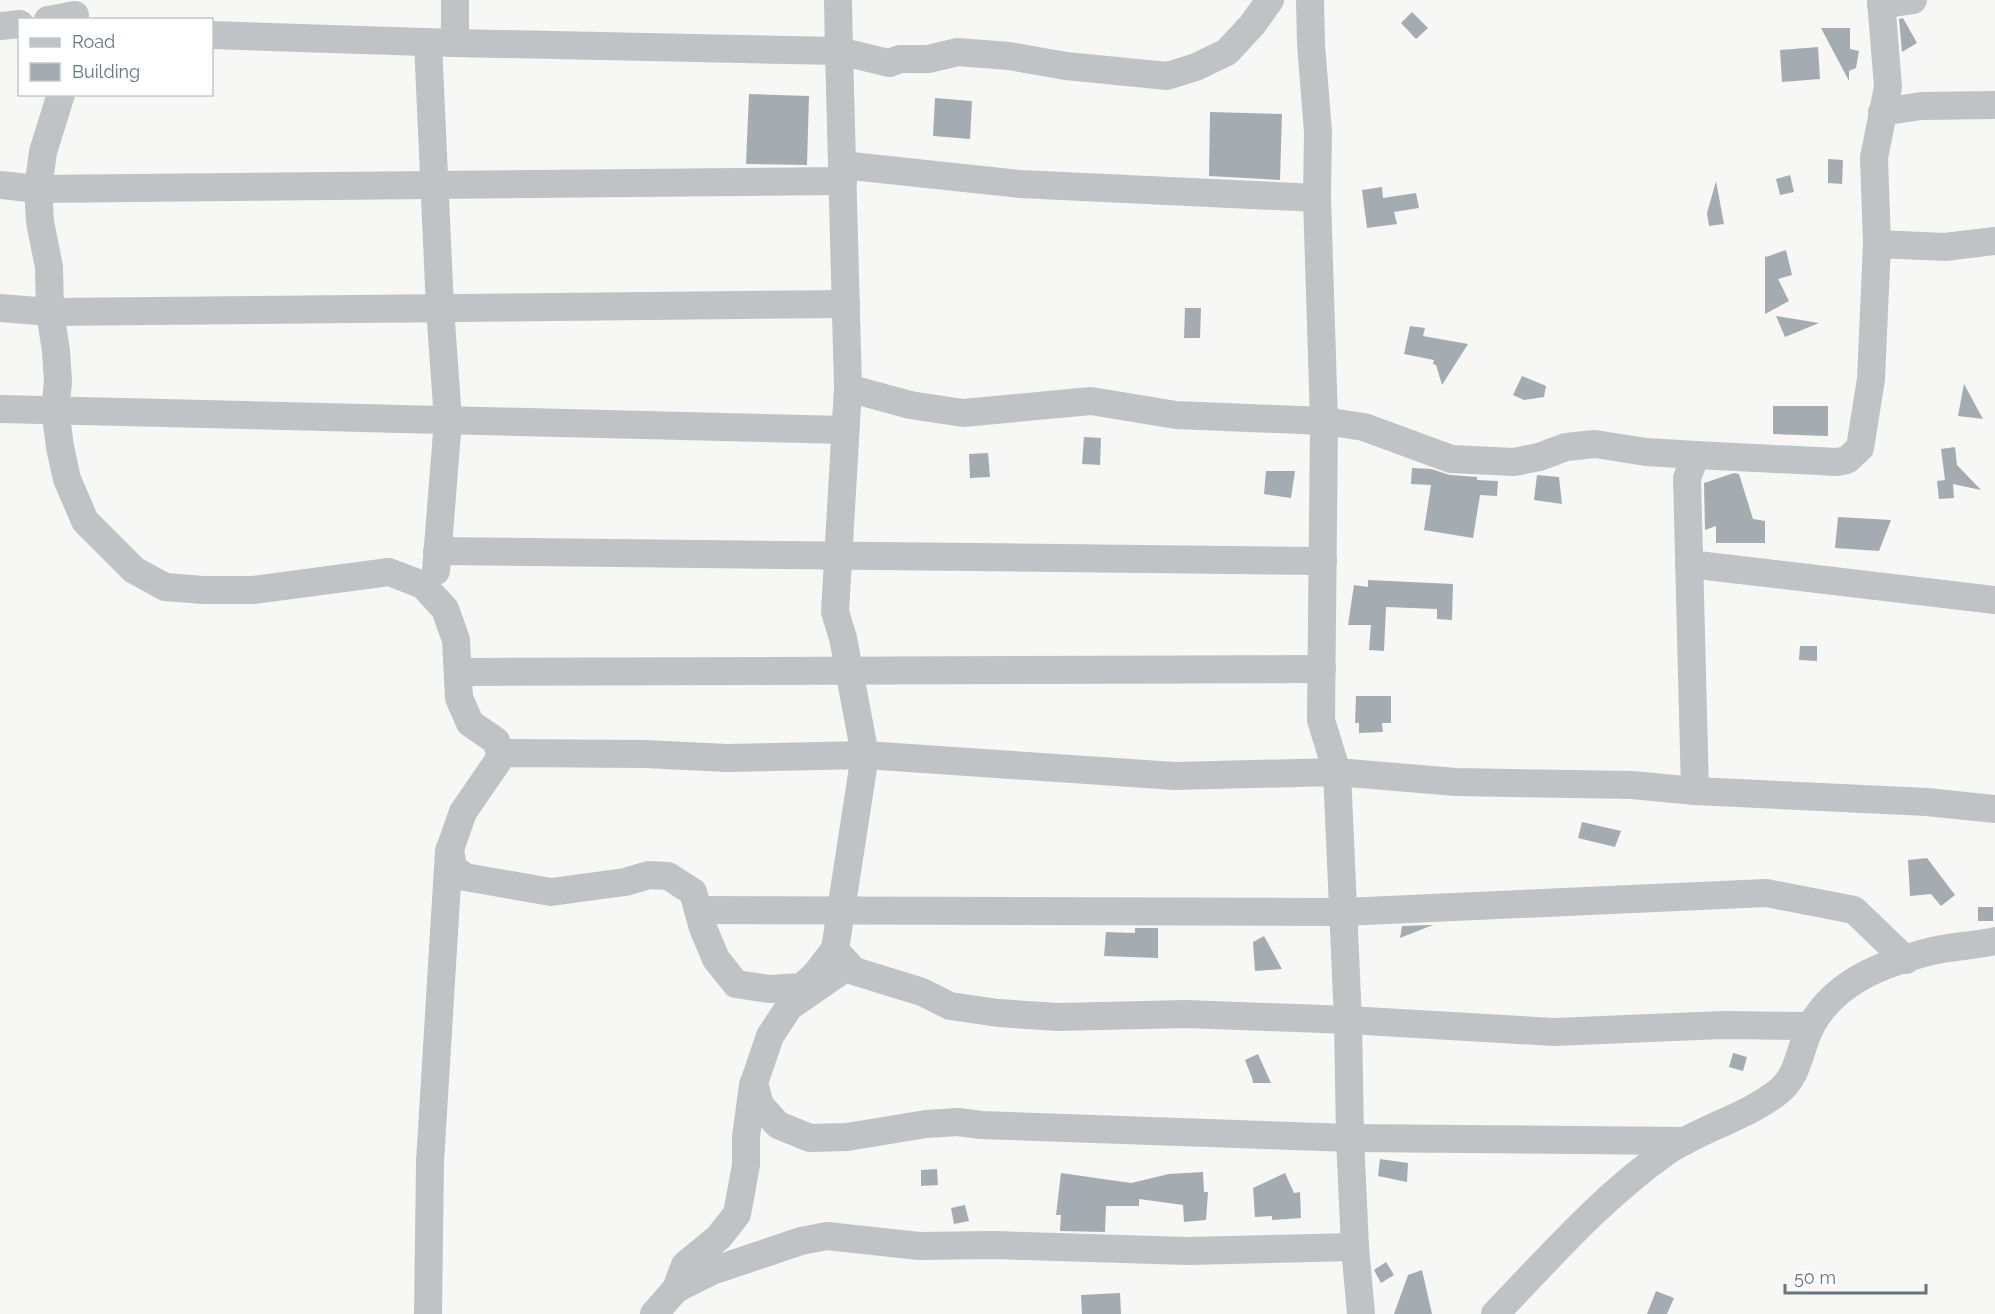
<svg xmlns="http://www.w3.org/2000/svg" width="1995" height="1314" viewBox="0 0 1995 1314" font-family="Raleway,sans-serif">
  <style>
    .building { fill: #a5acb1 }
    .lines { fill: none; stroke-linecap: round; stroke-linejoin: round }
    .minor { stroke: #bfc3c6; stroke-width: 28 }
  </style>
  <rect width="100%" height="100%" fill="#f7f7f5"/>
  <!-- building -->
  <g class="building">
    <path d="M1412 12 1428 28 1416 39 1401 23Z"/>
    <path d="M1903 18 1917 43 1902 52 1899 19Z"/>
    <path d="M1821 28H1850V49L1859 51 1856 68 1849 71V81Z"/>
    <path d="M1818 47 1820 79 1782 82 1780 50Z"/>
    <path d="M749 94 809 96 807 165 746 164Z"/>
    <path d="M935 98 972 101 970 139 933 136Z"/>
    <path d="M1210 112 1282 114 1280 180 1209 176Z"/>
    <path d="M1828 159 1843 160 1842 184 1828 183Z"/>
    <path d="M1790 175 1794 192 1780 195 1776 179Z"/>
    <path d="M1716 181 1724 224 1709 226 1707 213Z"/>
    <path d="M1382 187 1383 198 1416 193 1419 208 1394 212 1397 224 1367 228 1362 190Z"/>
    <path d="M1786 250 1792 275 1778 279 1789 301 1765 314V255L1766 257Z"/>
    <path d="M1185 308H1201L1200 338H1184Z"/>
    <path d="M1776 316 1819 323 1785 337Z"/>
    <path d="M1410 326 1425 328 1423 336 1468 344 1442 385 1436 365 1433 364 1434 360 1404 354Z"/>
    <path d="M1522 376 1546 386 1544 397 1524 400 1513 395Z"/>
    <path d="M1964 384 1983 419 1958 416Z"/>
    <path d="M1773 406H1828V436L1773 434Z"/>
    <path d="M1084 437 1101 438 1100 465 1082 464Z"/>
    <path d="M1955 447 1957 465 1981 490 1953 484 1954 498 1939 499 1937 481 1945 480 1941 449Z"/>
    <path d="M988 453 990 477 970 478 969 454Z"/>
    <path d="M1412 468 1431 469 1450 475 1477 477V480L1498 481 1497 496 1480 495 1473 538 1424 530 1431 485 1411 484Z"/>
    <path d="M1266 471H1295L1291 498 1264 494Z"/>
    <path d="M1734 473 1739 474 1753 519 1765 521V543H1716V526L1705 530 1704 483Z"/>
    <path d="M1537 475 1559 477 1562 504 1534 500Z"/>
    <path d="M1838 517 1891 520 1879 551 1835 548Z"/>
    <path d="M1368 580 1453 584 1452 620 1437 619V609L1386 607 1384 651 1369 650 1371 625H1348L1354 585 1368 587Z"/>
    <path d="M1800 646H1817V661L1799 660Z"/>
    <path d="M1356 696H1391V723H1382L1383 732 1359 733V723H1355Z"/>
    <path d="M1582 822 1621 831 1615 847 1578 838Z"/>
    <path d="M1927 858 1955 895 1941 906 1931 894 1910 896 1908 860Z"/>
    <rect x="1978" y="907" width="15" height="14"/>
    <path d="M1432 925H1433L1400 938 1402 926Z"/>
    <path d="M1135 928H1158V958L1104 956 1106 932 1135 933Z"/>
    <path d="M1264 936 1282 969 1255 971 1253 942Z"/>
    <path d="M1733 1053 1747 1057 1743 1071 1729 1067Z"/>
    <path d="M1258 1054 1271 1083H1253L1252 1078 1245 1060Z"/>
    <path d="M1380 1159 1408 1163 1407 1182 1378 1176Z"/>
    <path d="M937 1169 938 1185 921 1186V1170Z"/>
    <path d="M1203 1172 1204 1192H1208L1206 1220 1184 1222 1183 1205 1139 1199V1206H1106L1105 1232 1060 1231 1061 1215H1056L1061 1173 1131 1183 1169 1174Z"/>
    <path d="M1285 1173 1294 1193 1300 1192 1301 1218 1272 1220V1216L1255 1217 1253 1188Z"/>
    <path d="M965 1205 969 1221 954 1224 951 1208Z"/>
    <path d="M1386 1262 1394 1275 1381 1283 1374 1270Z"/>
    <path d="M1422 1270 1432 1314H1394L1408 1275Z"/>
    <path d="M1656 1291 1674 1298 1667 1314H1647Z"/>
    <path d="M1120 1293 1121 1314H1082L1081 1295Z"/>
  </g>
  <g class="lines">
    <!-- minor -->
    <g class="minor">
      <path d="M455 0V43"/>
      <path d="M1270 0 1252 25 1227 52 1196 67 1167 76 1066 66 1009 56 958 52 928 59H900L889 63 839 51 848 388 835 612 843 638 865 755 727 758 645 754 500 753 498 761 463 812 450 849 453 868 465 877 551 892 625 882 649 875 668 876 693 892 703 928 716 959 736 984 769 989 802 987 816 974 835 949 865 755 1175 776 1337 772 1456 782 1632 785 1695 791 1927 802 1995 809"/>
      <path d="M1310 0 1311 44 1318 132 1317 198 1324 421 1321 720 1337 772 1348 1020 1350 1138 1355 1247 1361 1314"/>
      <path d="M1881 5 1913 0"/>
      <path d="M48 20 75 15"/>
      <path d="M0 26 20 24"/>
      <path d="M212 35 455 43 839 51 838 0"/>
      <path d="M428 43 440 308 448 420 436 571"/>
      <path d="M61 94 43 152 38 189 40 222 49 267 50 312 56 351 58 382 55 409 60 447 67 479 85 521 134 570 165 587 203 590H253L389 572 423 585 445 609 456 640 459 698 470 723 496 741 500 753"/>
      <path d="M1882 112 1921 106 1995 105"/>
      <path d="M842 165 1020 184 1317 198"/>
      <path d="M0 185 38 189 843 181"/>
      <path d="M1877 244 1945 247 1995 241"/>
      <path d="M0 308 50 312 846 304"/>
      <path d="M848 388 910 405 963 413 1091 401 1176 415 1324 421 1364 427 1451 459 1514 462 1539 457 1566 447 1595 444 1646 452 1696 455 1687 478 1695 791"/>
      <path d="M0 409 845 430"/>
      <path d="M1696 455 1837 462 1847 460 1860 448 1871 379 1877 244 1874 158 1888 87 1881 0"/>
      <path d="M437 551 1323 561"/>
      <path d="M1689 564 1995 600"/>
      <path d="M458 672 1322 669"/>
      <path d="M698 910 1343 912 1766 893 1854 910 1906 960"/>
      <path d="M836 951 854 971 922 992 950 1006 998 1013 1058 1017 1186 1014 1348 1020 1554 1032 1722 1025 1811 1026"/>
      <path d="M848 966 789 1007 770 1036 754 1083 760 1105 778 1125 810 1138 847 1137 926 1124 958 1122 981 1125 1350 1138 1685 1141"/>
      <path d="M676 1289 685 1265 719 1237 737 1214 746 1165V1137L753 1085"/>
      <path d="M428 1314 430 1162 449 851"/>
      <path d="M654 1314 676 1289 712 1271 801 1241 827 1236 919 1246 993 1245 1188 1251 1355 1247"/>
      <path d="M1495 1314C1549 1258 1602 1197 1666 1152 1701 1128 1745 1118 1778 1092 1800 1075 1799 1047 1812 1024 1837 980 1885 963 1932 951 1953 946 1974 946 1995 941"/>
    </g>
  </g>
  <!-- legend -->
  <rect x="18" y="18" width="195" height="78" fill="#ffffff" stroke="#c2c7cb" stroke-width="1.5"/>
  <rect x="30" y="38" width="30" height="9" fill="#bfc3c6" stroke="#c2c7cb" stroke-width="1.5"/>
  <text x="72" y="48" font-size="18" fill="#66747c">Road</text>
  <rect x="30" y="63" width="30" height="18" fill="#a5acb1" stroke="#c2c7cb" stroke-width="1.5"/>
  <text x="72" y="78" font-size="18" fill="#66747c">Building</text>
  <!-- scale -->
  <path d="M1785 1284v9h141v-9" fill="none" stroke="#66747c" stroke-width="3"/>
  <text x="1794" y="1284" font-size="18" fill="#66747c" stroke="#ffffff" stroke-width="4.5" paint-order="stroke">50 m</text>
</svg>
